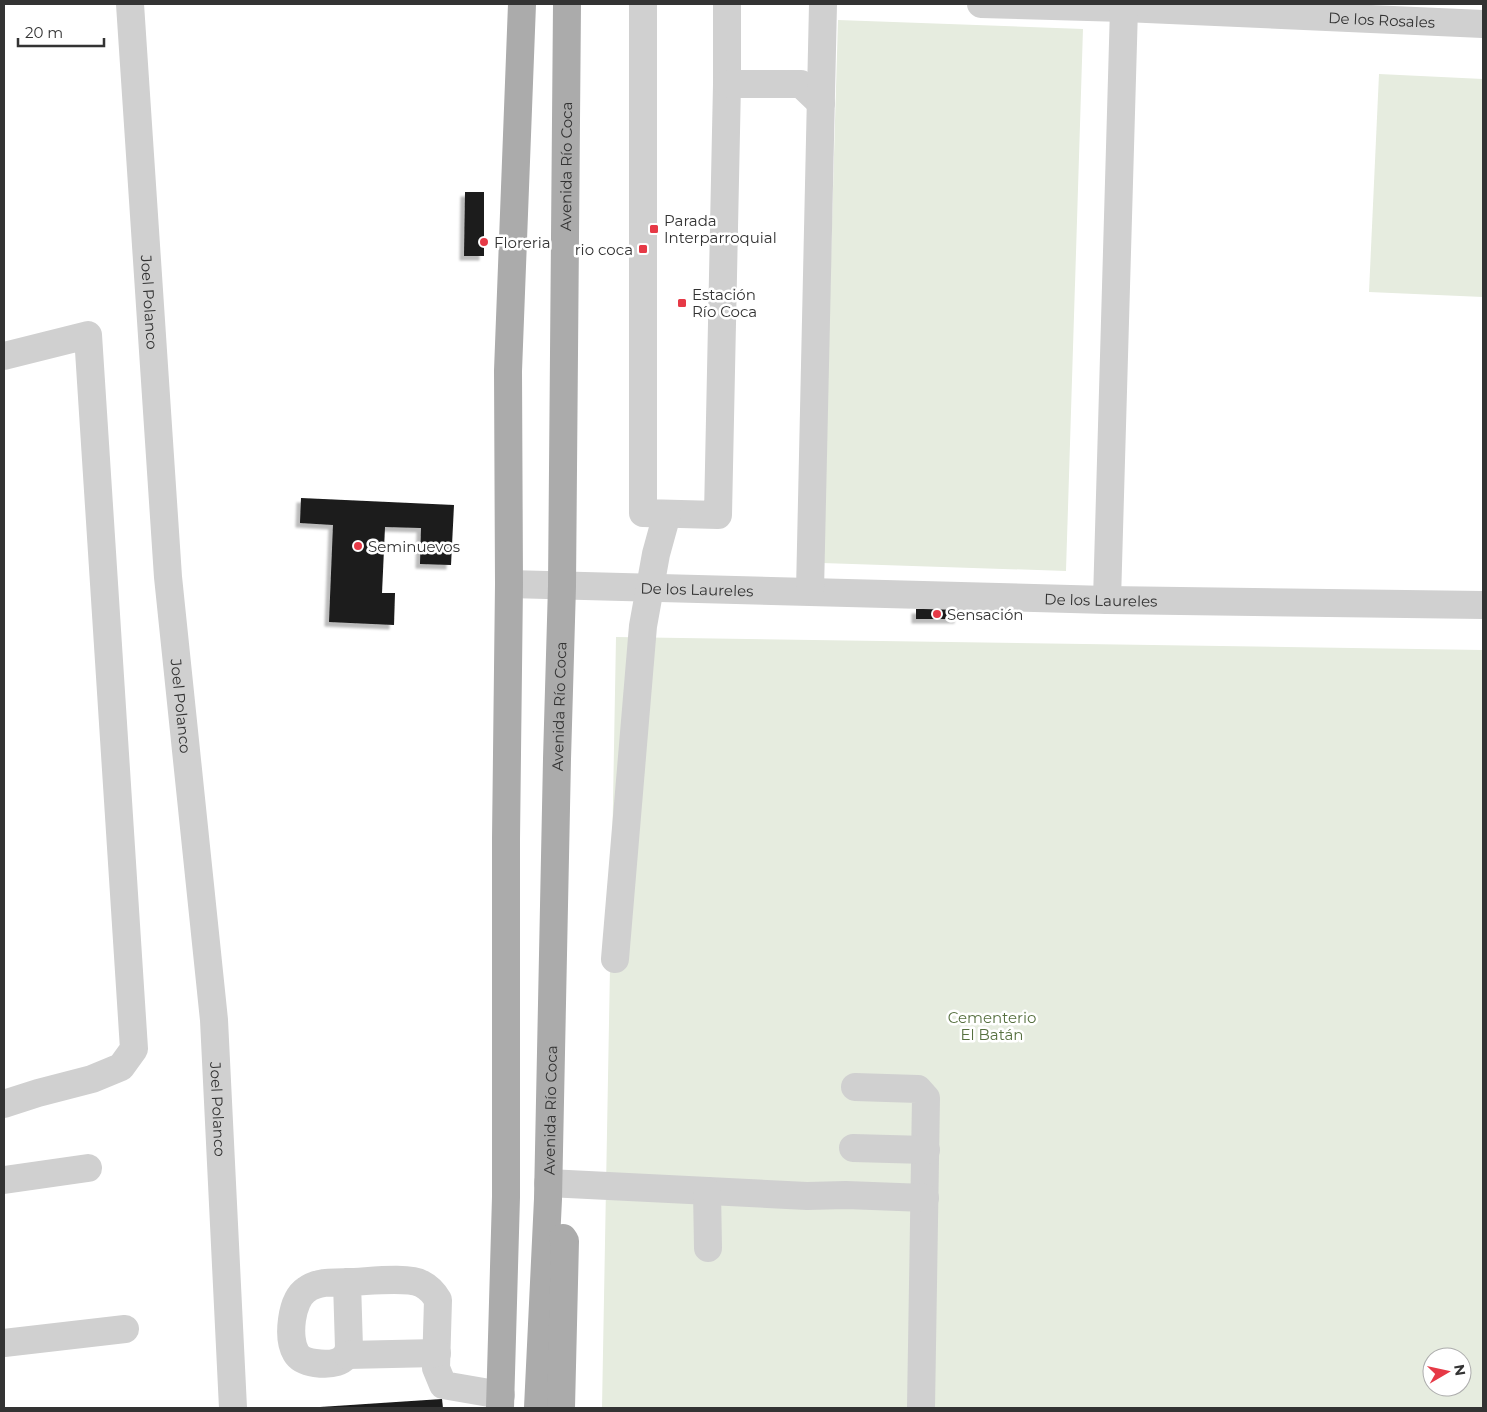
<svg xmlns="http://www.w3.org/2000/svg" width="1487" height="1412" viewBox="0 0 1487 1412" font-family="Montserrat,sans-serif">
  <style>
    .green { fill: #e6ecdf; fill-rule: evenodd }
    .building { fill: #1a1a1a; filter: url(#shadow) }
    .lines { fill: none; stroke-linecap: round; stroke-linejoin: round }
    .minor { stroke: #d0d0d0; stroke-width: 28 }
    .major { stroke: #ababab; stroke-width: 28 }
    .poi-dot { fill: #e63946; stroke: #fff; stroke-width: 2 }
    .labels { text-anchor: middle; dominant-baseline: central; stroke-width: 5; stroke-linejoin: round; paint-order: stroke }
    .street-label { font-size: 15px; fill: #333; stroke: #fff }
    .poi-label { font-size: 15px; fill: #333; stroke: #fff; text-anchor: start }
    .park-label { font-size: 15px; fill: #56703f; stroke: #fff }
  </style>
  <defs>
    <filter id="shadow"><feDropShadow dx="-4.5" dy="4.5" stdDeviation="1" flood-color="#0004"/></filter>
  </defs>
  <rect width="100%" height="100%" fill="#fff"/>
  <!-- green -->
  <g class="green">
    <path d="M838 20 1083 29 1066 571 822 563Z"/>
    <path d="M1379 74 1483 79V297L1369 292Z"/>
    <path d="M616 637 1483 650V1408H602ZM1432 1357H1462V1387H1432Z"/>
  </g>
  <!-- building -->
  <g class="building">
    <path d="M465 192H484V256H464Z"/>
    <path d="M301 498 454 505 451 565 420 564 421 528 385 527 382 593H395L394 625 329 622 333 525 300 523Z"/>
    <rect x="916" y="609" width="43" height="10"/>
    <path d="M442 1399 443 1408H320V1407Z"/>
  </g>
  <g class="lines">
    <!-- minor -->
    <g class="minor">
      <path id="s1" d="M130 4 168 577 214 1020 233 1408"/>
      <path d="M643 4V513L718 515 727 84V4"/>
      <path id="s2" d="M981 4 1124 8 1483 24"/>
      <path d="M727 84H801L821 103"/>
      <path d="M4 356 88 335 134 1049 121 1067 92 1079 38 1093 4 1104"/>
      <path id="s3" d="M509 584 1107 600 1483 605"/>
      <path d="M810 591 823 4"/>
      <path d="M1107 600 1124 8"/>
      <path d="M615 959 643 626 656 554 667 514"/>
      <path d="M855 1087 918 1089 926 1098 921 1408"/>
      <path d="M853 1148 926 1150"/>
      <path d="M4 1180 88 1168"/>
      <path d="M548 1183 807 1196 846 1195 925 1198"/>
      <path d="M707 1191 708 1248"/>
      <path d="M347 1282 349 1348C346 1364 330 1365 315 1363 308 1362 300 1360 296 1353 287 1338 291 1300 306 1290 311 1286 318 1284 324 1283 331 1282 339 1283 347 1282 365 1282 407 1276 422 1284 430 1288 434 1293 438 1300L436 1368 443 1385 501 1395"/>
      <path d="M4 1343 125 1329"/>
      <path d="M347 1355 437 1353"/>
    </g>
    <!-- major -->
    <g class="major">
      <path d="M500 1408 506 1197V839L509 584 508 371 522 4"/>
      <path id="s4" d="M538 1408 548 1199 557 759 562 586 567 4"/>
      <path d="M561 1408 565 1241 563 1238"/>
    </g>
  </g>
  <!-- markers -->
  <g class="poi-dot">
    <rect x="649" y="224" width="10" height="10" rx="2.5"/>
    <circle cx="484" cy="242" r="5"/>
    <rect x="638" y="244" width="10" height="10" rx="2.5"/>
    <rect x="677" y="298" width="10" height="10" rx="2.5"/>
    <circle cx="358" cy="546" r="5"/>
    <circle cx="937" cy="614" r="5"/>
  </g>
  <g class="labels">
    <!-- street labels -->
    <g class="street-label">
      <text stroke="none"><textPath href="#s2" startOffset="401">De los Rosales</textPath></text>
      <text stroke="none"><textPath href="#s4" startOffset="1242">Avenida Río Coca</textPath></text>
      <text stroke="none"><textPath href="#s1" startOffset="299">Joel Polanco</textPath></text>
      <text stroke="none"><textPath href="#s3" startOffset="188">De los Laureles</textPath></text>
      <text stroke="none"><textPath href="#s3" startOffset="592">De los Laureles</textPath></text>
      <text stroke="none"><textPath href="#s1" startOffset="704">Joel Polanco</textPath></text>
      <text stroke="none"><textPath href="#s4" startOffset="702">Avenida Río Coca</textPath></text>
      <text stroke="none"><textPath href="#s1" startOffset="1109">Joel Polanco</textPath></text>
      <text stroke="none"><textPath href="#s4" startOffset="298">Avenida Río Coca</textPath></text>
    </g>
    <!-- poi labels -->
    <g class="poi-label">
      <text x="664" y="220">Parada<tspan x="664" dy="17">Interparroquial</tspan></text>
      <text x="494" y="242">Floreria</text>
      <text x="633" y="249" text-anchor="end">rio coca</text>
      <text x="692" y="294">Estación<tspan x="692" dy="17">Río Coca</tspan></text>
      <text x="368" y="546">Seminuevos</text>
      <text x="947" y="614">Sensación</text>
    </g>
    <!-- park labels -->
    <g class="park-label">
      <text x="992" y="1017">Cementerio<tspan x="992" dy="17">El Batán</tspan></text>
    </g>
  </g>
  <!-- border -->
  <rect width="1487" height="1412" fill="none" stroke="#333333" stroke-width="10"/>
  <!-- north arrow -->
  <g transform="translate(1447 1372) rotate(81)"><circle r="24" fill="#ffffff" stroke="#adadad"/>
  <path d="M0-4L9 19L0 12L-9 19Z" fill="#e63946"/>
  <text y="-8" font-size="14" font-weight="bold" text-anchor="middle" fill="#333333">N</text>
  </g>
  <!-- scale -->
  <path d="M18 38v8h86v-8" fill="none" stroke="#333333" stroke-width="2.5"/>
  <text x="25" y="38" font-size="15" fill="#333333" stroke="#ffffff" stroke-width="4" paint-order="stroke">20 m</text>
</svg>
